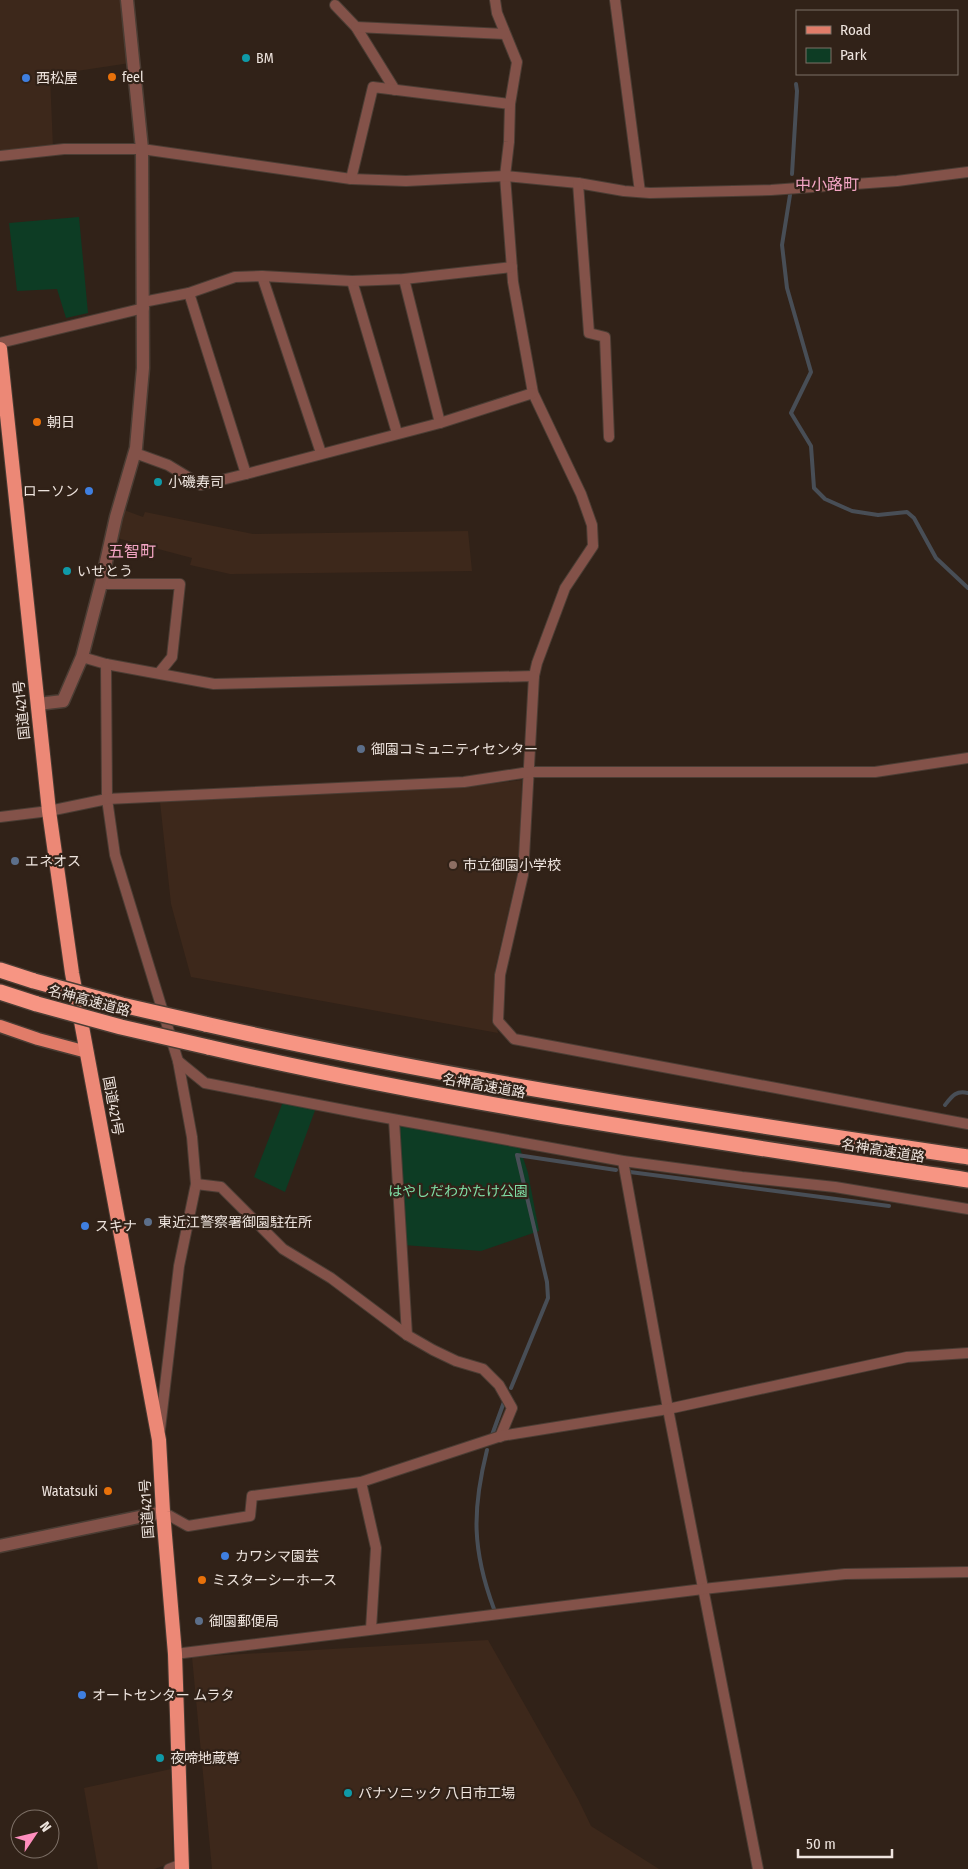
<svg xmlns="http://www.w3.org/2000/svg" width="968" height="1869" viewBox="0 0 968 1869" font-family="'Fira Sans Condensed','Noto Sans JP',sans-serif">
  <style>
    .built { fill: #3d281b }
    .green { fill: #0d3c24 }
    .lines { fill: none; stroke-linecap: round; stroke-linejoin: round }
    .stream { stroke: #484e56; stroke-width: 4 }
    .minor-casing { stroke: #4b3d34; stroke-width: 12 }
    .tertiary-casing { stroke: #4b3d34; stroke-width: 15 }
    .primary-casing { stroke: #4b3d34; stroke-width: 15 }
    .trunk-casing { stroke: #4b3d34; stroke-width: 16 }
    .motorway-casing { stroke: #4b3d34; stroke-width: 18 }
    .minor { stroke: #835249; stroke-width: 10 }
    .tertiary { stroke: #835249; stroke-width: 12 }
    .primary { stroke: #e17c69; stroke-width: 12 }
    .trunk { stroke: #ec8876; stroke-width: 14 }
    .motorway { stroke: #f79583; stroke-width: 15 }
    .motorway-bridge-casing { stroke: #4b3d34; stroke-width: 18; stroke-linecap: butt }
    .motorway-bridge { stroke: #f79583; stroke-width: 15 }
    .culture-dot { fill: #0f9aa8; stroke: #312218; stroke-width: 2 }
    .food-dot { fill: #e8710a; stroke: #312218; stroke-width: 2 }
    .shop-dot { fill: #3f7fe0; stroke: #312218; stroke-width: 2 }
    .service-dot { fill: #5c6f8a; stroke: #312218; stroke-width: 2 }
    .education-dot { fill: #8d6e63; stroke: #312218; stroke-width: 2 }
    .labels { text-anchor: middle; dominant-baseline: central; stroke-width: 4.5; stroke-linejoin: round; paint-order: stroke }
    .poi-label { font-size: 14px; fill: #eee4de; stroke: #312218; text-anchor: start }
    .street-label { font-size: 14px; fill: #eee4de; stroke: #312218 }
    .park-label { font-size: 14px; fill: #7fdea5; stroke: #312218 }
    .quarter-label { font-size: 16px; fill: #f3a5c4; stroke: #312218 }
  </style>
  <rect width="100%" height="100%" fill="#312218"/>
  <!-- built -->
  <g class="built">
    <path d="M0 0H123L130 63 50 75 53 148 0 154Z"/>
    <path d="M124 510 143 517 145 512 253 534 468 531 472 571 230 574 190 565 192 558 117 538Z"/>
    <path d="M522 780 518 870 495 969V1019L498 1033 191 977 171 904 160 802 464 787Z"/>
    <path d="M488 1640 578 1799 591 1826 659 1869H212L192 1657Z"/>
    <path d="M171 1769 173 1863 154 1869H98L84 1788Z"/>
  </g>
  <!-- green -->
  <g class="green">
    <path d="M79 217 88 313 66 318 57 289 17 291 9 223Z"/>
    <path d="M284 1099 317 1105 285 1192 254 1177Z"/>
    <path d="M394 1120 518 1142 528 1173 539 1231 481 1251 404 1245Z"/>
  </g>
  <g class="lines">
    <!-- stream -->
    <g class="stream">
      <path d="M792 174 797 91 796 84"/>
      <path d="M790 195 782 245 787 288 811 372 791 413 811 446 814 488 825 499 852 511 878 515 907 512 914 518 936 558 968 588"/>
      <path d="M945 1105C952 1096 956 1090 968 1093"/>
      <path d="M630 1172 889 1206"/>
      <path d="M511 1388 548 1298 547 1282 517 1155 616 1170"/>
      <path d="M492 1435 504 1402"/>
      <path d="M487 1450C472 1510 472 1550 494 1609"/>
    </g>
    <defs>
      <g id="minor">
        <path d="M495 0 497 13 517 62 510 104 509 142 505 176 513 282 533 393 581 494 592 525 593 546 565 588 537 663 534 676"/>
        <path d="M615 0 640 192"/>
        <path d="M335 5 356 27 395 90"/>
        <path d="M356 27 505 34"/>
        <path d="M0 156 64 149H142L351 179 406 181 505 176 578 183 624 191 650 193 771 190 897 181 968 172"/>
        <path d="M351 179 373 87 510 104"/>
        <path d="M578 183 589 333 605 337 609 437"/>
        <path d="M262 276 321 453"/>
        <path d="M404 279 440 423"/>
        <path d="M352 281 397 433"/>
        <path d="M189 293 246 474 440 423 533 393"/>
        <path d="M143 302 189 293 235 277 262 276 352 281 404 279 512 267"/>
        <path d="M0 343 144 308"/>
        <path d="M135 453 168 465 201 485 246 474"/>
        <path d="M101 584H180L172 657 159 673"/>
        <path d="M82 657 106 664 214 684 534 676 523 875 500 975 498 1021 514 1039 968 1124"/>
        <path d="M106 664 107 799 115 855 178 1061 192 1137 196 1184 179 1266 160 1429"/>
        <path d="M0 817 49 811 107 799 464 782 529 772H875L968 758"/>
        <path d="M178 1061 205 1083 365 1114 623 1161 742 1177 835 1187 968 1209"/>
        <path d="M394 1120 407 1335"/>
        <path d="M623 1161 668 1409 758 1869"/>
        <path d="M196 1184 221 1187 283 1249 331 1278 407 1335 433 1350 456 1361 483 1369 499 1385 512 1408 500 1437"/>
        <path d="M361 1482 376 1548 371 1629"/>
        <path d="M163 1512 188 1526 250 1516 252 1496 361 1482 501 1436 668 1409 907 1357 968 1353"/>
        <path d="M175 1654 703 1589 845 1574 968 1572"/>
        <path d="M169 1869 182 1864"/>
      </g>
      <g id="tertiary">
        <path d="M38 704 63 701 82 657 102 580 116 517 136 448 143 368 142 149 127 0"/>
        <path d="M0 1546 163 1512"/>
      </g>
      <path id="primary" d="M0 1026 38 1039 87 1052"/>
      <path id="trunk" d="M0 349 49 811 72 973 159 1440 163 1512 175 1654 182 1869"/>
      <g id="motorway">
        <path d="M0 970 34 981"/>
        <path d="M0 992 37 1004"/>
        <path d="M205 1024C457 1081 713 1119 968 1157"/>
        <path d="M208 1047C459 1105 714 1141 968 1180"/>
      </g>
    </defs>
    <!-- minor casing -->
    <use href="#minor" class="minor-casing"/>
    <!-- tertiary casing -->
    <use href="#tertiary" class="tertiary-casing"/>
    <!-- primary casing -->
    <use href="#primary" class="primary-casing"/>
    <!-- trunk casing -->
    <use href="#trunk" class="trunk-casing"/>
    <!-- motorway casing -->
    <use href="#motorway" class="motorway-casing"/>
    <!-- minor -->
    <use href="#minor" class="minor"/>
    <!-- tertiary -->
    <use href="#tertiary" class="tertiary"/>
    <!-- primary -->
    <use href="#primary" class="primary"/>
    <!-- trunk -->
    <use href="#trunk" class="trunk"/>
    <!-- motorway -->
    <use href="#motorway" class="motorway"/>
    <defs>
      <g id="motorway-bridge">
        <path d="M34 981 122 1005 205 1024"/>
        <path d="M37 1004 121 1027 208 1047"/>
      </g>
    </defs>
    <!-- motorway-bridge casing -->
    <use href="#motorway-bridge" class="motorway-bridge-casing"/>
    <!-- motorway-bridge -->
    <use href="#motorway-bridge" class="motorway-bridge"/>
  </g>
  <!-- markers -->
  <g class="culture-dot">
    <circle cx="246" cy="58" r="5"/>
    <circle cx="158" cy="482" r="5"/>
    <circle cx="67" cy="571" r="5"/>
    <circle cx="160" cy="1758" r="5"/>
    <circle cx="348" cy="1793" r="5"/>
  </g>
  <g class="food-dot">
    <circle cx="112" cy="77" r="5"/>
    <circle cx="37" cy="422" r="5"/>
    <circle cx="108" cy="1491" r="5"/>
    <circle cx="202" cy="1580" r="5"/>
  </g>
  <g class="shop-dot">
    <circle cx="26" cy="78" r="5"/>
    <circle cx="89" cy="491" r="5"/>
    <circle cx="85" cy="1226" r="5"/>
    <circle cx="225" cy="1556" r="5"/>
    <circle cx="82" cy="1695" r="5"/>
  </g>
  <g class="service-dot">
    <circle cx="361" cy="749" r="5"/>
    <circle cx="15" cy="861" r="5"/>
    <circle cx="148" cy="1222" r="5"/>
    <circle cx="199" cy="1621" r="5"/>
  </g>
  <circle class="education-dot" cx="453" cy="865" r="5"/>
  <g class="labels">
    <!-- poi labels -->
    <g class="poi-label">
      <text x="256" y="58">BM</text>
      <text x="122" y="77">feel</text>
      <text x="36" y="78">西松屋</text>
      <text x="47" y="422">朝日</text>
      <text x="168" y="482">小磯寿司</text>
      <text x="79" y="491" text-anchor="end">ローソン</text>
      <text x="77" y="571">いせとう</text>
      <text x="371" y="749">御園コミュニティセンター</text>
      <text x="25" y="861">エネオス</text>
      <text x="463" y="865">市立御園小学校</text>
      <text x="158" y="1222">東近江警察署御園駐在所</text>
      <text x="95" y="1226">スキナ</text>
      <text x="98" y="1491" text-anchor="end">Watatsuki</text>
      <text x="235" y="1556">カワシマ園芸</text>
      <text x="212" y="1580">ミスターシーホース</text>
      <text x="209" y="1621">御園郵便局</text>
      <text x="92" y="1695">オートセンター ムラタ</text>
      <text x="170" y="1758">夜啼地蔵尊</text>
      <text x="358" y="1793">パナソニック 八日市工場</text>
    </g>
    <!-- street labels -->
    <g class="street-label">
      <text transform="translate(22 710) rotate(-96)">国道421号</text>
      <text transform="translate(89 1001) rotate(15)">名神高速道路</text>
      <text transform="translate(484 1086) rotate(10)">名神高速道路</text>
      <text transform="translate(113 1106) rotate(80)">国道421号</text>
      <text transform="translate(883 1151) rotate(9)">名神高速道路</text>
      <text transform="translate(147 1509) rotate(-94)">国道421号</text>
    </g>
    <!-- park labels -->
    <g class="park-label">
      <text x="458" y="1191">はやしだわかたけ公園</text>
    </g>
    <!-- quarter labels -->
    <g class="quarter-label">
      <text x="827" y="184">中小路町</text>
      <text x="132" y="551">五智町</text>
    </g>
  </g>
  <!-- legend -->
  <rect x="796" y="10" width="162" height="65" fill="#312218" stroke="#7d7067"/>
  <rect x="806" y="26" width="25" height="8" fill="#e17c69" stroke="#7d7067"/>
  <text x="840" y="35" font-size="15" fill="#eee4de">Road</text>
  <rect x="806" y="48" width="25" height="15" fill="#0d3c24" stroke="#7d7067"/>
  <text x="840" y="60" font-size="15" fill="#eee4de">Park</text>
  <!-- north arrow -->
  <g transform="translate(35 1834) rotate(55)"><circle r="24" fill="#312218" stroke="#7d7067"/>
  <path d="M0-4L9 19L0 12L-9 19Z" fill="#fe8ebd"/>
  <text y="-8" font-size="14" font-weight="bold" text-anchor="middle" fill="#eee4de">N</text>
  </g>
  <!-- scale -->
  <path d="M798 1849v8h94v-8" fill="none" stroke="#eee4de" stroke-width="2.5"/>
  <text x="806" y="1849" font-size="15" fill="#eee4de" stroke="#312218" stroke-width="4" paint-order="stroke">50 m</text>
</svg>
